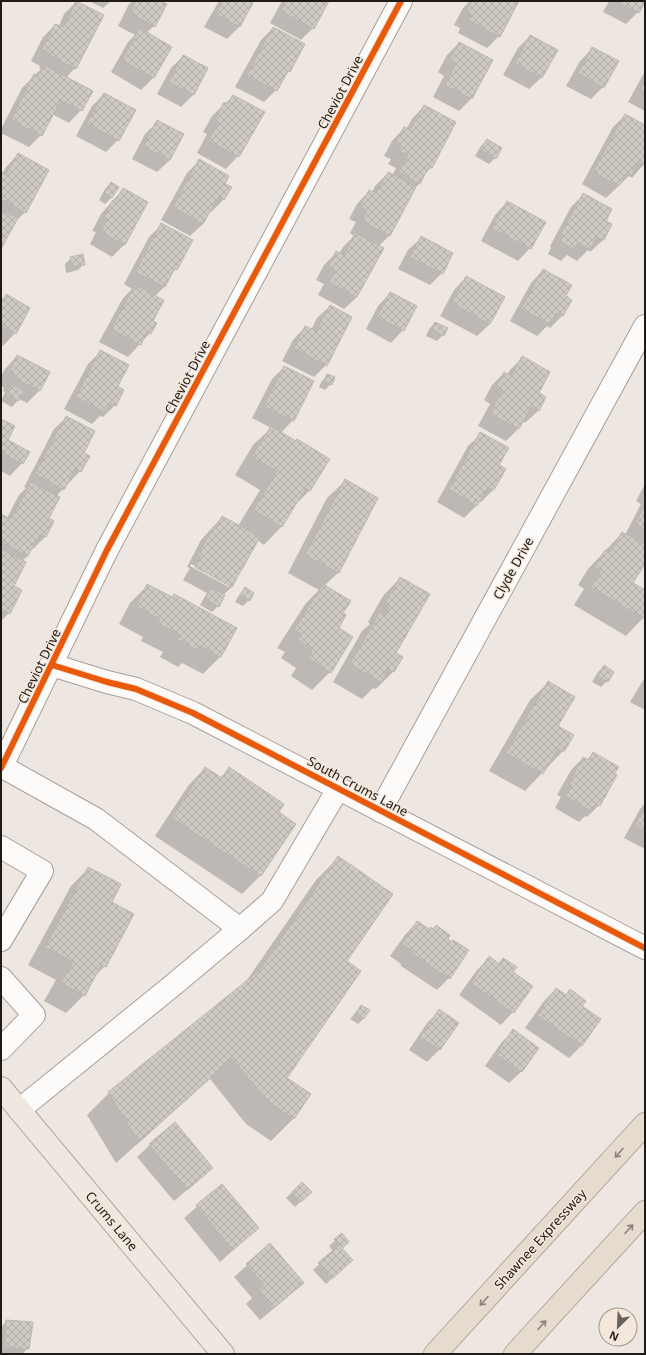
<svg xmlns="http://www.w3.org/2000/svg" width="646" height="1355" viewBox="0 0 646 1355" font-family="'Noto Sans',sans-serif">
  <style>
    .shadow { fill: #0003; fill-rule: evenodd }
    .building { fill: url(#building-cross-hatch); stroke: #bdb7b2 }
    .lines { fill: none; stroke-linecap: round; stroke-linejoin: round }
    .minor-casing { stroke: #a5a09b; stroke-width: 24 }
    .major-casing { stroke: #b4a697; stroke-width: 24 }
    .highway-casing { stroke: #b4a697; stroke-width: 24 }
    .minor { stroke: #fcfbfa; stroke-width: 22 }
    .major { stroke: #efe8e0; stroke-width: 22 }
    .highway { stroke: #e6dbcf; stroke-width: 22 }
    .cycleway-casing { stroke: #f4e7db; stroke-width: 8 }
    .cycleway { stroke: #e8590c; stroke-width: 6 }
    .oneway { stroke: #8c847c }
    .labels { text-anchor: middle; dominant-baseline: central; stroke-width: 3; stroke-linejoin: round; paint-order: stroke }
    .street-label { font-size: 13px; fill: #1f1a16; stroke: #f4e7db }
  </style>
  <defs>
    <pattern id="building-cross-hatch" width="8" height="8" patternUnits="userSpaceOnUse"><rect width="8" height="8" fill="#cfc9c4"/><path d="M0 0l8 8M0 8l8-8" fill="none" stroke="#b1aca8"/></pattern>
  </defs>
  <rect width="100%" height="100%" fill="#eee7e1"/>
  <!-- shadow -->
  <g class="shadow">
    <path d="M89 1H111L103 8Z"/>
    <path d="M133 1H158L154 26 146 33 171 47 153 78 141 90 111 72 128 42 135 35 118 26 129 4Z"/>
    <path d="M219 1H247L252 3 239 27 227 39 204 27Z"/>
    <path d="M282 1H327L313 28 301 40 270 23Z"/>
    <path d="M470 1H518L499 36 487 48 458 33 460 28 454 25 463 8Z"/>
    <path d="M609 1H645L638 12 626 24 603 12Z"/>
    <path d="M76 2 103 15 75 68 66 78 81 110 69 123 52 114 41 135 29 147 1 133V129L22 88 41 69 39 68 40 66 31 61 43 37 55 25 59 26 64 14Z"/>
    <path d="M273 28 289 71 283 77 276 90 264 102 235 87 261 40Z"/>
    <path d="M530 36 542 77 529 89 503 75 518 48Z"/>
    <path d="M459 43 492 61 471 99 459 111 433 97 444 76 438 72 447 55Z"/>
    <path d="M593 48 603 87 591 99 566 86 580 61Z"/>
    <path d="M183 56 193 95 181 107 157 94 171 68Z"/>
    <path d="M645 71V111L628 102Z"/>
    <path d="M104 94 118 140 106 152 76 136 92 106Z"/>
    <path d="M233 96 238 156 226 169 197 153 207 134 203 132 212 116Z"/>
    <path d="M424 106 455 123 431 168 424 174 420 183 415 188 389 236 378 247 357 297 344 309 318 295 324 284 316 280 324 265 337 252 339 254 343 247 354 236 350 233 356 222 349 219 357 204 369 191 372 192 375 186 388 173 392 176 396 168 388 164 391 159 384 156 392 141 404 128 406 129 412 119Z"/>
    <path d="M625 115 645 126V163L632 178 629 176 606 198 582 184 613 127Z"/>
    <path d="M158 121 170 160 157 172 132 159 145 134Z"/>
    <path d="M487 140 495 158 489 164 475 156 481 146Z"/>
    <path d="M18 154 25 212 14 223 1 247V173L2 174 6 167Z"/>
    <path d="M199 161 224 184 230 188 223 200 211 212 209 211 203 224 190 236 161 220 187 173Z"/>
    <path d="M111 183V198L105 204 99 200 105 189Z"/>
    <path d="M123 189 147 202 124 245 112 257 90 244 96 232 92 231 101 214Z"/>
    <path d="M583 195 604 221 611 225 603 240 590 252 588 250 577 261 567 255 561 261 548 254 551 248 550 246 571 207Z"/>
    <path d="M507 202 530 248 518 261 481 241 495 215Z"/>
    <path d="M161 225 176 269 171 275 164 287 155 296 150 333 128 357 99 342 123 298 132 289 124 284 149 237Z"/>
    <path d="M421 238 442 273 430 285 398 269 408 250Z"/>
    <path d="M71 258 84 264 78 270 66 273 65 264Z"/>
    <path d="M543 270 564 297 571 300 562 316 550 328 547 326 537 336 510 321 531 283Z"/>
    <path d="M466 277 504 297 490 324 477 336 440 316 454 290Z"/>
    <path d="M390 293 403 330 391 343 366 329 378 306Z"/>
    <path d="M6 296 15 333 3 346 1 345V300Z"/>
    <path d="M330 306 326 365 314 377 282 361 293 340 305 327 311 330 317 318Z"/>
    <path d="M435 323 443 335 437 341 426 336 429 329Z"/>
    <path d="M101 351 117 387 115 405 103 417 100 416 92 424 64 409 88 364Z"/>
    <path d="M17 356 48 373 39 391 27 403 19 399 12 407 1 401 5 392 3 391 4 388 1 386V376L5 369Z"/>
    <path d="M522 358 537 394 545 398 538 411 525 423 522 421 518 429 506 441 478 426 490 404 484 400 492 385 504 373 507 375 510 370Z"/>
    <path d="M284 367 293 420 281 433 310 490 294 506 281 527 264 545 257 540 232 587 223 595 218 606 212 612 200 605 207 593 183 580 190 568 187 567 201 540 222 517 238 526 260 490 235 475 253 445 271 428 252 418 272 379ZM191 564 229 584V587L190 566Z"/>
    <path d="M328 375 331 384 325 390 319 387 322 381Z"/>
    <path d="M67 417 83 453 80 471 68 484 67 483 63 489 56 496 48 519 53 522 45 537 33 549 31 548 28 556 22 561 13 587 21 591 9 613 1 621V515L7 518 19 495 26 488 24 487 54 429Z"/>
    <path d="M1 420 6 440 22 463 10 476 1 471Z"/>
    <path d="M481 434 498 466 504 469 493 490 481 502 479 501 477 505 464 518 437 502 468 446Z"/>
    <path d="M345 481 377 498 338 573 324 586 342 614 337 628 330 672 312 690 291 676 296 668 281 658 285 652 277 648 306 603 319 590 288 573 327 498Z"/>
    <path d="M645 484V562L632 584 645 591V616L626 636 574 605 584 589 578 585 588 569 622 533 625 535 641 504 636 501Z"/>
    <path d="M400 578 394 671 376 689 373 688 362 699 333 682 362 631 370 624 368 622 383 596Z"/>
    <path d="M148 585 221 656 203 674 182 663 178 667 160 657 163 652 141 641 143 637 119 624 130 603Z"/>
    <path d="M245 589 249 600 243 606 235 602 239 595Z"/>
    <path d="M604 666 607 681 601 687 592 682 598 672Z"/>
    <path d="M645 677V710L630 702Z"/>
    <path d="M548 683 563 751 525 791 489 771 530 700Z"/>
    <path d="M593 753 599 805 587 817 585 816 579 822 555 808 561 797 557 795 571 770 583 758 587 760Z"/>
    <path d="M205 768 220 778 229 769 277 813 294 824 260 876 242 894 155 836 188 786Z"/>
    <path d="M645 803V849L624 838 640 809Z"/>
    <path d="M338 858 345 961 286 1078 310 1095 293 1119 271 1141 246 1124 210 1079 116 1163 87 1115 109 1093 245 983 316 880Z"/>
    <path d="M89 868 110 902 105 966 92 979 84 995 66 1013 44 1001 56 980 28 965 71 886Z"/>
    <path d="M417 922 447 939 449 978 437 990 401 966V964L390 956 405 935Z"/>
    <path d="M489 958 498 964 503 959 512 973 513 1012 501 1025 459 995 477 970Z"/>
    <path d="M556 989 600 1019 581 1046 569 1058 525 1028 544 1001Z"/>
    <path d="M361 1006 364 1018 358 1024 350 1019Z"/>
    <path d="M439 1011 457 1023 439 1050 427 1062 409 1050 427 1023Z"/>
    <path d="M513 1031 522 1071 509 1083 485 1066 501 1043Z"/>
    <path d="M150 1145 212 1168 199 1180 174 1201 137 1157Z"/>
    <path d="M302 1183 311 1192 295 1207 286 1198Z"/>
    <path d="M222 1185 258 1228 220 1262 184 1218Z"/>
    <path d="M342 1234 341 1249 345 1266 326 1284 313 1270 333 1251 329 1246Z"/>
    <path d="M270 1245 302 1282 290 1295 260 1320 246 1304 252 1298 234 1277Z"/>
    <path d="M7 1321 28 1348 22 1354 1 1353V1327Z"/>
  </g>
  <!-- building -->
  <g class="building">
    <path d="M76 1 104 15 76 69 51 56 52 54 42 49 55 24 64 27Z"/>
    <path d="M136 1H160L167 4 155 27 130 13Z"/>
    <path d="M223 1H249L253 3 240 27 216 14Z"/>
    <path d="M287 1H329L314 29 281 11Z"/>
    <path d="M472 1H519L500 37 469 20 472 15 466 12Z"/>
    <path d="M617 1H645V2L639 13Z"/>
    <path d="M273 27 305 44 290 72 288 71 277 91 247 75Z"/>
    <path d="M140 28 172 47 154 78 122 60Z"/>
    <path d="M530 35 558 50 542 78 515 63Z"/>
    <path d="M459 42 493 60 472 99 445 85 456 63 450 59Z"/>
    <path d="M592 47 619 61 604 88 578 73Z"/>
    <path d="M183 55 208 68 194 95 169 82Z"/>
    <path d="M44 65 93 91 82 111 61 100 42 136 11 120 34 74 38 76Z"/>
    <path d="M645 80V93L640 90Z"/>
    <path d="M104 93 136 110 119 141 87 123Z"/>
    <path d="M233 95 265 112 239 157 208 141 219 122 215 120 224 102 227 104Z"/>
    <path d="M424 105 456 122 432 168 429 167 420 184 399 172 408 155 399 151 402 146 396 143 404 127 410 130Z"/>
    <path d="M625 114 645 125V165L638 162 631 176 626 174 619 186 593 172Z"/>
    <path d="M157 120 184 134 170 160 143 146Z"/>
    <path d="M487 139 502 148 496 159 480 149Z"/>
    <path d="M18 153 49 170 26 213 1 199V172L6 175Z"/>
    <path d="M199 159 229 176 225 184 232 187 224 200 218 197 203 224 173 207Z"/>
    <path d="M388 172 416 187 390 236 362 221 367 210 360 206 369 190 376 193Z"/>
    <path d="M111 182 119 187 112 198 104 194Z"/>
    <path d="M123 188 148 202 125 245 101 232 107 220 103 218 113 200 115 201Z"/>
    <path d="M583 193 612 209 606 221 612 224 604 240 597 237 590 249 578 243 574 249 559 241 563 235 561 234Z"/>
    <path d="M507 201 546 222 531 249 492 228Z"/>
    <path d="M1 209 18 218 1 249Z"/>
    <path d="M161 223 193 240 177 270 175 268 165 287 135 272Z"/>
    <path d="M355 233 384 248 357 297 329 282 335 271 328 268 336 251 344 255Z"/>
    <path d="M421 236 453 253 443 274 410 257Z"/>
    <path d="M83 254 85 265 72 267 70 257Z"/>
    <path d="M543 269 572 285 566 296 572 300 563 316 556 313 550 324 521 309Z"/>
    <path d="M466 276 505 297 490 324 452 303Z"/>
    <path d="M135 285 164 300 153 321 157 323 151 334 147 332 141 345 111 329Z"/>
    <path d="M390 292 417 306 404 331 377 317Z"/>
    <path d="M6 294 30 308 16 334 1 326V303Z"/>
    <path d="M330 305 352 317 327 366 294 348 305 326 316 331Z"/>
    <path d="M435 322 448 328 444 336 431 329Z"/>
    <path d="M100 350 129 365 118 386 124 390 116 406 110 403 105 412 76 397Z"/>
    <path d="M17 355 50 372 40 391 15 378 16 376 9 372Z"/>
    <path d="M522 356 550 372 539 393 546 397 539 411 531 407 519 429 490 414 502 391 496 388 504 372 511 376Z"/>
    <path d="M284 366 314 381 294 421 264 406Z"/>
    <path d="M327 374 335 377 332 385 324 381Z"/>
    <path d="M12 384 24 391 19 401 6 394Z"/>
    <path d="M66 416 95 431 84 453 90 456 81 472 75 469 64 490 35 474Z"/>
    <path d="M1 419 15 426 8 440 30 452 23 464 2 453 1 455Z"/>
    <path d="M271 426 296 441 297 439 330 459 310 491 306 488 282 527 254 510 277 471 252 457Z"/>
    <path d="M480 432 509 448 499 465 506 469 494 490 488 487 477 506 449 489Z"/>
    <path d="M345 479 378 498 339 573 305 555Z"/>
    <path d="M31 482 60 497 49 518 54 521 46 537 40 534 28 556 1 542V514L11 519Z"/>
    <path d="M645 506V529L635 523Z"/>
    <path d="M222 516 260 537 232 587 195 567 201 556 198 555 214 526 216 528Z"/>
    <path d="M622 532 645 545V564L633 583 645 590V619L591 587 601 570 595 567 605 550 610 553Z"/>
    <path d="M1 549 26 562 14 586 22 590 10 614 1 609Z"/>
    <path d="M400 577 430 594 396 653 403 657 394 672 388 669 381 682 350 664 380 612 385 616 389 607 385 604Z"/>
    <path d="M147 584 172 597 174 594 237 628 221 657 199 645 197 650 177 639 180 634 158 623 160 619 136 606Z"/>
    <path d="M323 584 351 601 343 613 346 615 339 628 353 637 331 673 308 658 313 649 298 640 302 634 294 630Z"/>
    <path d="M211 587 225 595 219 607 205 599Z"/>
    <path d="M245 587 254 593 250 601 240 595Z"/>
    <path d="M604 665 614 672 608 682 598 676Z"/>
    <path d="M548 681 575 697 558 726 574 735 564 752 558 748 543 774 506 753Z"/>
    <path d="M593 752 619 767 614 774 617 775 600 806 596 804 592 811 566 796 572 785 569 783 583 757 589 760Z"/>
    <path d="M205 767 222 778 229 767 284 804 279 812 296 824 261 876 172 818Z"/>
    <path d="M645 807V830L635 825Z"/>
    <path d="M338 856 393 894 347 961 361 971 287 1078 311 1094 294 1119 268 1101 232 1058 139 1142 108 1092 260 970Z"/>
    <path d="M88 867 121 884 112 902 134 914 106 967 101 965 85 996 61 983 73 962 45 947Z"/>
    <path d="M417 921 429 929 430 927 433 929 436 925 450 935 448 939 452 942 453 940 469 950 450 979 412 953 413 951 402 944Z"/>
    <path d="M489 956 499 964 503 958 517 967 513 972 533 986 514 1013 471 983Z"/>
    <path d="M556 988 566 995 570 989 586 1001 582 1006 601 1019 582 1046 537 1015Z"/>
    <path d="M361 1005 370 1010 364 1019 356 1013Z"/>
    <path d="M439 1009 459 1023 440 1050 420 1037Z"/>
    <path d="M513 1029 539 1048 522 1072 496 1054Z"/>
    <path d="M175 1122 213 1168 187 1190 149 1144Z"/>
    <path d="M302 1182 312 1192 301 1202 292 1192Z"/>
    <path d="M222 1184 259 1228 233 1250 196 1205Z"/>
    <path d="M342 1233 349 1242 342 1248 353 1260 332 1279 318 1263 339 1245 334 1239Z"/>
    <path d="M270 1243 304 1283 273 1308 258 1291 264 1285 246 1264Z"/>
    <path d="M6 1320 33 1322 29 1349 4 1347Z"/>
  </g>
  <g class="lines">
    <defs>
      <g id="minor">
        <path d="M52 665 107 682 136 689 193 713 645 948"/>
        <path d="M1 766 96 819 240 929 172 986 19 1110"/>
        <path d="M1 768 107 550 401 1"/>
        <path d="M380 811 645 326"/>
        <path d="M1 847 42 871 1 940"/>
        <path d="M240 929 272 901 338 789"/>
        <path d="M1 978 34 1015 1 1049"/>
      </g>
      <path id="major" d="M1 1088 223 1354"/>
      <g id="highway">
        <path d="M435 1354 645 1124"/>
        <path d="M515 1354 645 1212"/>
      </g>
    </defs>
    <!-- minor casing -->
    <use href="#minor" class="minor-casing"/>
    <!-- major casing -->
    <use href="#major" class="major-casing"/>
    <!-- highway casing -->
    <use href="#highway" class="highway-casing"/>
    <!-- minor -->
    <use href="#minor" class="minor"/>
    <!-- major -->
    <use href="#major" class="major"/>
    <!-- highway -->
    <use href="#highway" class="highway"/>
    <defs>
      <g id="cycleway">
        <path d="M52 665 107 682 136 689 193 713 645 948"/>
        <path d="M1 768 107 550 401 1"/>
      </g>
    </defs>
    <!-- cycleway casing -->
    <use href="#cycleway" class="cycleway-casing"/>
    <!-- cycleway -->
    <use href="#cycleway" class="cycleway"/>
  </g>
  <!-- one-way arrows -->
  <defs><path id="oneway-shaft" d="M-6 0H5M1.5-3L5.5 0L1.5 3" fill="none" stroke-width="1.6" stroke-linecap="round" stroke-linejoin="round"/></defs>
  <g class="oneway">
    <use href="#oneway-shaft" transform="translate(619 1153) rotate(132)"/>
    <use href="#oneway-shaft" transform="translate(629 1229) rotate(-48)"/>
    <use href="#oneway-shaft" transform="translate(484 1301) rotate(132)"/>
    <use href="#oneway-shaft" transform="translate(542 1325) rotate(-48)"/>
  </g>
  <g class="labels">
    <!-- street labels -->
    <g class="street-label">
      <text transform="translate(340 92) rotate(-62)">Cheviot Drive</text>
      <text transform="translate(187 377) rotate(-62)">Cheviot Drive</text>
      <text transform="translate(513 568) rotate(-61)">Clyde Drive</text>
      <text transform="translate(39 666) rotate(-64)">Cheviot Drive</text>
      <text transform="translate(358 786) rotate(28)">South Crums Lane</text>
      <text transform="translate(112 1221) rotate(50)">Crums Lane</text>
      <text transform="translate(540 1239) rotate(-48)">Shawnee Expressway</text>
    </g>
  </g>
  <!-- border -->
  <rect width="646" height="1355" fill="none" stroke="#1f1a16" stroke-width="4"/>
  <!-- north arrow -->
  <g transform="translate(618 1327) rotate(204)"><circle r="19" fill="#f4e7db" stroke="#9f958c"/>
  <path d="M0-3L7 15L0 10L-7 15Z" fill="#67625d"/>
  <text y="-6" font-size="11" font-weight="bold" text-anchor="middle" fill="#1f1a16">N</text>
  </g>
</svg>
